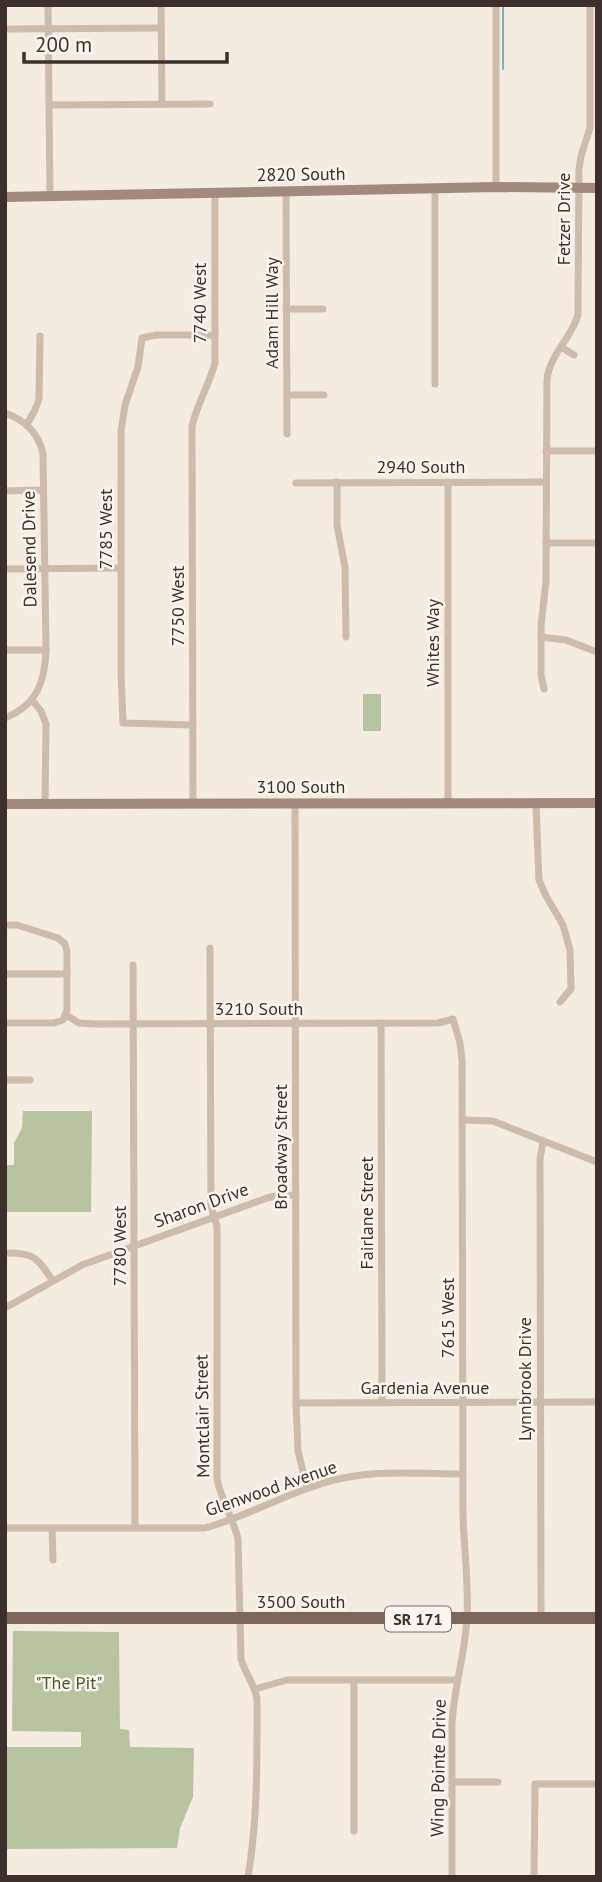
<svg xmlns="http://www.w3.org/2000/svg" width="602" height="1882" viewBox="0 0 602 1882" font-family="'PT Sans',sans-serif">
  <style>
    .green { fill: #b8c4a0 }
    .lines { fill: none; stroke-linecap: round; stroke-linejoin: round }
    .stream { stroke: #7fb0b2; stroke-width: 2 }
    .street { stroke: #cdbbac; stroke-width: 7 }
    .secondary { stroke: #a18a7d; stroke-width: 10 }
    .primary { stroke: #7d675c; stroke-width: 12 }
    .labels { text-anchor: middle; dominant-baseline: central; stroke-width: 5; stroke-linejoin: round; paint-order: stroke }
    .shield { fill: #fbf5ee; stroke: #756b66; stroke-width: 2 }
    .shield-label { font-size: 16px; font-weight: bold; fill: #3b302b }
    .street-label { font-size: 18px; fill: #3b302b; stroke: #fbf5ee }
    .park-label { font-size: 18px; fill: #4a5a2e; stroke: #fbf5ee }
  </style>
  <rect width="100%" height="100%" fill="#f4ebe1"/>
  <!-- green -->
  <g class="green">
    <rect x="363" y="694" width="18" height="37"/>
    <path d="M23 1111H92L91 1212H5V1165H14V1143L22 1128Z"/>
    <path d="M13 1631 119 1632 120 1729 129 1730 130 1747 194 1748 193 1797 180 1828 177 1848 5 1849V1747H81V1732L12 1731Z"/>
  </g>
  <g class="lines">
    <!-- stream -->
    <path class="stream" d="M503 5V69"/>
    <!-- street -->
    <g class="street">
      <path d="M48 5 50 196"/>
      <path d="M161 5 162 104"/>
      <path d="M496 5V187"/>
      <path d="M5 29 161 28"/>
      <path d="M49 105 210 104"/>
      <path d="M435 188V384"/>
      <path d="M286 192 287 434"/>
      <path d="M286 309H323"/>
      <path d="M561 347 574 355"/>
      <path d="M287 395H324"/>
      <path d="M5 413C25 420 38 432 43 453L46 650C45 682 37 705 5 718"/>
      <path d="M27 424 35 410 39 399 40 336"/>
      <path d="M546 451H597"/>
      <path d="M337 482V525L345 567 346 637"/>
      <path d="M448 482V804"/>
      <path d="M296 483 546 482"/>
      <path d="M5 491 43 490"/>
      <path d="M546 543H597"/>
      <path d="M5 569 121 568"/>
      <path d="M541 637 566 640 597 652"/>
      <path d="M5 650H46"/>
      <path d="M544 689 541 675V625L546 582 547 380C549 355 571 339 578 315L579 169 581 156 590 128V5"/>
      <path d="M32 700 41 711 46 724 45 805"/>
      <path d="M193 725 123 723 121 671V431L125 405 138 367 142 338 156 335H215"/>
      <path d="M193 804 192 426C197 404 209 385 215 363V194"/>
      <path d="M295 804 296 1403 298 1451 307 1488"/>
      <path d="M536 804 539 880 546 896 563 925 570 950 571 989 560 1002"/>
      <path d="M5 925H17L58 938 65 944 67 952V1010L63 1020 54 1023H5"/>
      <path d="M210 948 211 1207 217 1226V1479C221 1500 233 1518 238 1539L241 1659C245 1673 255 1685 257 1699 257 1760 258 1817 248 1877"/>
      <path d="M133 965 135 1528"/>
      <path d="M5 974H67"/>
      <path d="M66 1015 79 1023 93 1024 438 1023 453 1019 460 1043 462 1061 463 1515C464 1550 469 1584 467 1619 465 1654 454 1688 452 1723V1877"/>
      <path d="M381 1023 382 1403"/>
      <path d="M5 1080H30"/>
      <path d="M462 1120 493 1121 597 1162"/>
      <path d="M5 1253C33 1252 38 1258 52 1280"/>
      <path d="M5 1308 82 1265 267 1198 275 1196 296 1195"/>
      <path d="M296 1403 597 1402"/>
      <path d="M5 1528H205C252 1515 295 1488 343 1478 382 1470 424 1474 463 1474"/>
      <path d="M52 1528 53 1560"/>
      <path d="M541 1618 540 1159 543 1141"/>
      <path d="M354 1680V1831"/>
      <path d="M255 1689 287 1680H457"/>
      <path d="M452 1782H498"/>
      <path d="M534 1877 535 1784H597"/>
    </g>
    <!-- secondary -->
    <g class="secondary">
      <path d="M5 197 496 187 597 188"/>
      <path d="M5 804 597 803"/>
    </g>
    <!-- primary -->
    <path class="primary" d="M5 1618H597"/>
  </g>
  <g class="labels">
    <!-- shield labels -->
    <rect class="shield" x="385" y="1606.5" width="66" height="25" rx="5"/>
    <g class="shield-label">
      <text x="418" y="1619">SR 171</text>
    </g>
    <!-- street labels -->
    <g class="street-label">
      <text transform="translate(301 174) rotate(-1)">2820 South</text>
      <text transform="translate(563 219) rotate(-90)">Fetzer Drive</text>
      <text transform="translate(199 303) rotate(-90)">7740 West</text>
      <text transform="translate(271 313) rotate(-90)">Adam Hill Way</text>
      <text x="421" y="466">2940 South</text>
      <text transform="translate(105 529) rotate(-90)">7785 West</text>
      <text transform="translate(29 549) rotate(-91)">Dalesend Drive</text>
      <text transform="translate(177 606) rotate(-90)">7750 West</text>
      <text transform="translate(432 643) rotate(-90)">Whites Way</text>
      <text x="301" y="786">3100 South</text>
      <text x="259" y="1008">3210 South</text>
      <text transform="translate(280 1147) rotate(-90)">Broadway Street</text>
      <text transform="translate(201 1205) rotate(-20)">Sharon Drive</text>
      <text transform="translate(366 1213) rotate(-90)">Fairlane Street</text>
      <text transform="translate(119 1246) rotate(-90)">7780 West</text>
      <text transform="translate(447 1318) rotate(-90)">7615 West</text>
      <text transform="translate(524 1379) rotate(-90)">Lynnbrook Drive</text>
      <text x="425" y="1387">Gardenia Avenue</text>
      <text transform="translate(202 1416) rotate(-91)">Montclair Street</text>
      <text transform="translate(271 1488) rotate(-19)">Glenwood Avenue</text>
      <text x="301" y="1601">3500 South</text>
      <text transform="translate(438 1768) rotate(-89)">Wing Pointe Drive</text>
    </g>
    <!-- park labels -->
    <g class="park-label">
      <text x="69" y="1682">"The Pit"</text>
    </g>
  </g>
  <!-- border -->
  <rect width="602" height="1882" fill="none" stroke="#3b302b" stroke-width="14"/>
  <!-- scale -->
  <path d="M24 52v10h203v-10" fill="none" stroke="#3b302b" stroke-width="3.5"/>
  <text x="35" y="52" font-size="21" fill="#3b302b" stroke="#fbf5ee" stroke-width="5" paint-order="stroke">200 m</text>
</svg>
